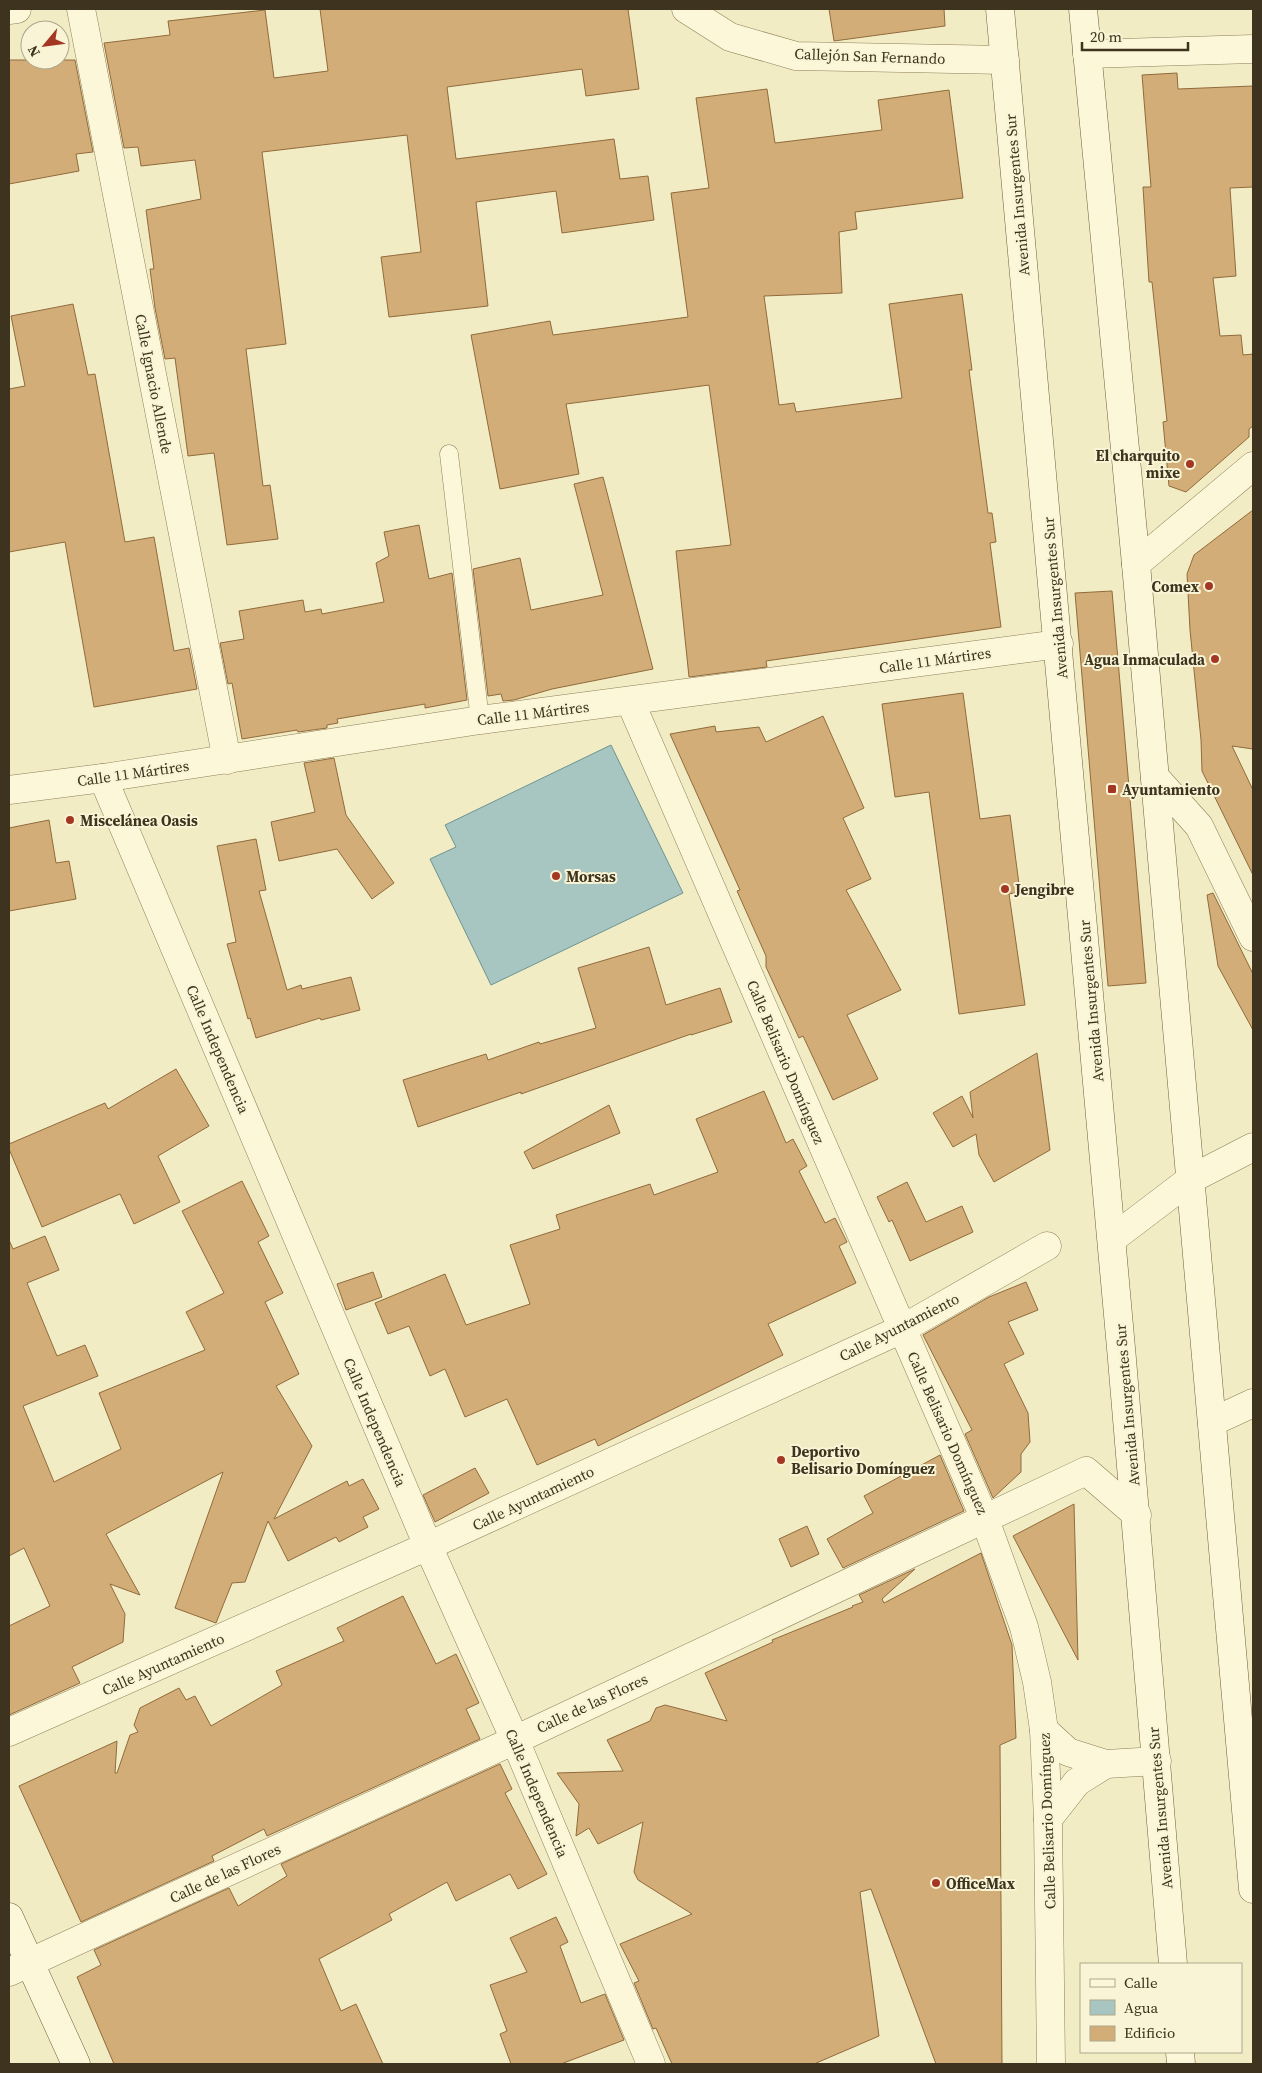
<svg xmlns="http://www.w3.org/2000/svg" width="1262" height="2073" viewBox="0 0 1262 2073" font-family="'Source Serif 4',serif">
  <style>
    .water { fill: #a7c5c1; stroke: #6c9491 }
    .building { fill: #d3ad77; stroke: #906b3c }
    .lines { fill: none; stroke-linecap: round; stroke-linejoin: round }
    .service-casing { stroke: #8f7f59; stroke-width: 19 }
    .minor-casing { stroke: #8f7f59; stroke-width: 29 }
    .tertiary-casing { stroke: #8f7f59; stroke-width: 29 }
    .secondary-casing { stroke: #715f3c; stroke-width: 29 }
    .service { stroke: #fcf7d9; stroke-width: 18 }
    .minor { stroke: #fcf7d9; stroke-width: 28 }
    .tertiary { stroke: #fcf7d9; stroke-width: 28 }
    .secondary { stroke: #fcf7d9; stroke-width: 28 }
    .poi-dot { fill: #a33723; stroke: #f9f4d5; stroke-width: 2 }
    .labels { text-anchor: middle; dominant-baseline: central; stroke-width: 4; stroke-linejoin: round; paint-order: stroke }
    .street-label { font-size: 15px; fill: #3e331e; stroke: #f9f4d5 }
    .poi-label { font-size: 15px; font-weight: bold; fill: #3e331e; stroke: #f9f4d5; text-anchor: start }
  </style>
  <rect width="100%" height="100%" fill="#f2ecc5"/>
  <!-- water -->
  <path class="water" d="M611 745 683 893 491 985 430 859 456 847 445 825Z"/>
  <!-- building -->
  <g class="building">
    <path d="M320 9H628L639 89 586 96 582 69 447 87 456 159 614 139 620 179 648 176 654 220 562 233 556 191 476 202 488 306 389 317 381 257 421 252 407 135 262 152 286 344 246 349 263 486 270 485 278 539 227 545 214 453 188 456 175 358 165 359 155 308 150 269H154L146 210 201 199 195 160 141 166 138 147 124 148 104 43 170 35 168 21 265 10 274 78 328 71Z"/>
    <path d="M829 9H944L945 26 834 41Z"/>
    <path d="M9 60H75L93 152 76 154 79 171 9 184Z"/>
    <path d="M1177 73 1178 89 1253 86V187L1230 188 1236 276 1213 278 1220 336 1241 335 1243 355 1253 354V426L1249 429V437L1186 492 1169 486 1163 422 1167 421 1152 282H1149L1143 187H1151L1142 75Z"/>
    <path d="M767 89 775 143 882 130 878 100 949 90 963 198 855 212 857 229 839 232 842 293 764 296 779 405 794 403 796 412 902 398 889 304 962 294 972 370H969L988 513H992L996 542 990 543 1001 627 766 661 767 667 689 677 676 551 731 545 709 385 566 404 579 474 500 489 471 335 550 321 553 335 688 317 671 193 709 188 696 98Z"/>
    <path d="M73 304 88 375 95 374 125 542 154 537 174 651 189 648 197 689 94 707 65 542 9 552V389L25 386 11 316Z"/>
    <path d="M603 477 653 669 552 689 514 700 503 701 501 694 488 696 473 569 520 558 531 610 603 595 574 484Z"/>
    <path d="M1253 510V749L1232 746 1253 790V875L1202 771 1201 740 1190 630 1187 574 1194 555Z"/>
    <path d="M419 525 429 579 452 573 467 700 425 708V704L337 719 338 723 327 725V728L298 732 297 730 242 739 232 683 228 684 220 643 244 639 239 611 303 600 305 612 321 609 322 614 384 602 376 563 389 556 384 532Z"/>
    <path d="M1112 591 1146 983 1108 986 1075 593Z"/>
    <path d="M963 693 980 819 1010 815 1020 892 1009 894 1025 1005 959 1014 929 792 895 797 882 704Z"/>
    <path d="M823 716 864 808 843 818 871 879 846 890 901 990 847 1015 878 1079 833 1100 803 1036 799 1038 766 967V956L737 891 740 890 670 734 715 726 716 732 759 727 766 742Z"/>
    <path d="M334 758 346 815 394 883 372 899 337 849 279 861 271 822 315 812 304 763Z"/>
    <path d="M49 820 56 863 69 861 76 899 9 911V828Z"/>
    <path d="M256 839 266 890 259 891 287 990 301 985 302 989 351 977 360 1010 321 1020 320 1018 256 1038 250 1018 248 1019 227 944 236 942 217 846Z"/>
    <path d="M1213 893 1253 974V1030L1218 966 1207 895Z"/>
    <path d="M649 947 666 1005 720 988 732 1022 691 1035V1034L521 1094V1092L418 1127 403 1080 486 1054 488 1060 539 1042 540 1044 596 1028 578 968Z"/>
    <path d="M1037 1053 1050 1150 994 1182 979 1155 976 1134 953 1147 933 1113 962 1096 973 1118 970 1092Z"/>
    <path d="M176 1069 209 1126 158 1156 180 1202 134 1224 120 1194 42 1227 9 1149V1144L105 1103 108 1109Z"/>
    <path d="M764 1091 786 1143 793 1139 807 1166 799 1171 825 1223 835 1218 847 1242 839 1246 856 1283 768 1324 783 1355 598 1446 595 1439 537 1465 507 1399 465 1417 445 1369 430 1376 409 1326 388 1334 375 1303 445 1274 466 1325 530 1304 510 1245 560 1229 556 1215 650 1184 654 1195 718 1172 696 1119Z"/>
    <path d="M609 1105 620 1133 533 1169 524 1152Z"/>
    <path d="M242 1181 269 1236 258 1242 283 1293 265 1302 299 1374 276 1386 312 1446 274 1519 347 1481 349 1486 363 1479 379 1509 363 1517 368 1527 339 1542 336 1537 288 1561 268 1521 245 1582 232 1583 216 1623 175 1608 223 1472 106 1534 140 1595 110 1584 125 1614 123 1642 72 1667 80 1683 9 1715V1626L50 1606 24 1548 9 1556V1240L13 1249 45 1236 59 1270 27 1283 57 1356 85 1345 98 1376 23 1406 54 1482 121 1449 99 1393 205 1350 186 1312 224 1293 182 1211Z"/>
    <path d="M907 1182 926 1222 962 1206 973 1232 910 1261 892 1220 889 1222 877 1197Z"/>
    <path d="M373 1272 382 1297 346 1310 337 1284Z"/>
    <path d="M1026 1282 1038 1310 1008 1322 1024 1354 1004 1364 1028 1413 1030 1442 1021 1454V1472L993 1498 965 1434 972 1430 923 1335 989 1297Z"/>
    <path d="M940 1455 964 1511 843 1568 827 1539 873 1513 864 1496Z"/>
    <path d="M475 1468 489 1493 435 1522 423 1495Z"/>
    <path d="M1074 1504 1078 1660 1013 1536Z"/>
    <path d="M807 1526 819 1554 791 1567 779 1539Z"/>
    <path d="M981 1553 1012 1645 1016 1738 1000 1745 1002 2064H936L871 1889 860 1892 879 2036 814 2064H672L656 2028 653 2029 634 1983 639 1981 620 1944 692 1914 638 1880 634 1872 643 1822 598 1844 589 1828 576 1836 579 1804 557 1773 623 1771 607 1740 650 1721 656 1708 665 1705 727 1721 705 1673 773 1642 772 1640 853 1607 852 1606 863 1602 859 1595 915 1569 882 1599 884 1603Z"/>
    <path d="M403 1596 436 1664 456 1654 479 1703 466 1709 480 1739 267 1836 264 1829 212 1856 214 1861 81 1922 19 1786 117 1741 115 1773H117L130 1735 138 1732 134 1725 140 1708 179 1688 186 1700 195 1696 211 1726 282 1685 276 1671 344 1641 337 1628Z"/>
    <path d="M500 1764 512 1789 505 1793 547 1874 518 1889 510 1874 456 1901 447 1882 389 1914 392 1920 319 1959 341 2011 356 2004 383 2064H114L77 1977 101 1965 94 1950 229 1888 238 1906 287 1876 281 1864Z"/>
    <path d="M556 1917 568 1942 560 1946 581 2003 605 1994 624 2040 561 2064H511L500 2034 507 2031 490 1985 527 1972 510 1938Z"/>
  </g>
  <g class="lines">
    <defs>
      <path id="service" d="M449 454 480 720"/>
      <g id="minor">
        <path d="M81 9 227 760"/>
        <path d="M686 9 730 37 796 56 1005 60"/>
        <path d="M9 10 17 9"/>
        <path d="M1087 54 1253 49"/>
        <path d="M1136 564 1253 466"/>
        <path d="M630 701 984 1517 1024 1627 1037 1682 1044 1730 1048 1819 1051 2064"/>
        <path d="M1155 777 1199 826 1253 937"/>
        <path d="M103 778 428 1546 515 1740 651 2064"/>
        <path d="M9 790 103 778 480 720 1059 644"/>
        <path d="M1212 1422 1253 1403"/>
        <path d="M1044 1730 1068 1752 1106 1764 1157 1761"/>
        <path d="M9 1732 428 1546 902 1329 1047 1246"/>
        <path d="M1048 1819 1077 1782 1106 1764"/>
        <path d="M9 1972 515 1740 1086 1471 1137 1515"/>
      </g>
      <path id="tertiary" d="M1112 1239 1191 1179 1253 1147"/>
      <g id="secondary">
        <path d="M1000 9C1062 660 1119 1312 1173 1964"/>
        <path d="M1083 9 1136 564 1253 1889"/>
        <path d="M9 1917 76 2064"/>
        <path d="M1180 2052 1181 2064"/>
      </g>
    </defs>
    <!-- service casing -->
    <use href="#service" class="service-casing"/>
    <!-- minor casing -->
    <use href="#minor" class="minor-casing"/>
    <!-- tertiary casing -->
    <use href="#tertiary" class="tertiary-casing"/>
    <!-- secondary casing -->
    <use href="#secondary" class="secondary-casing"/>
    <!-- service -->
    <use href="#service" class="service"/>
    <!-- minor -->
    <use href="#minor" class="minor"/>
    <!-- tertiary -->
    <use href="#tertiary" class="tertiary"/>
    <!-- secondary -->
    <use href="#secondary" class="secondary"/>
  </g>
  <!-- markers -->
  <g class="poi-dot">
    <circle cx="1190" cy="464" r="5"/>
    <circle cx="1209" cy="586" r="5"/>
    <circle cx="1215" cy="659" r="5"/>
    <rect x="1107" y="784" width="10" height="10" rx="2.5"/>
    <circle cx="70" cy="820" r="5"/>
    <circle cx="556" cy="876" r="5"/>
    <circle cx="1005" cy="889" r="5"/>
    <circle cx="781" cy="1460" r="5"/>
    <circle cx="936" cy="1883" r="5"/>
  </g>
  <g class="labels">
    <!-- street labels -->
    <g class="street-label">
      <text transform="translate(870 56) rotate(2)">Callejón San Fernando</text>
      <text transform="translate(1017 195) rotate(-95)">Avenida Insurgentes Sur</text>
      <text transform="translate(154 384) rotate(79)">Calle Ignacio Allende</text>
      <text transform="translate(1055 598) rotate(-95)">Avenida Insurgentes Sur</text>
      <text transform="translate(935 660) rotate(-8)">Calle 11 Mártires</text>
      <text transform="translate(533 713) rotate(-7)">Calle 11 Mártires</text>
      <text transform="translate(133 773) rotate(-8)">Calle 11 Mártires</text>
      <text transform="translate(1091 1001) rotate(-95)">Avenida Insurgentes Sur</text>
      <text transform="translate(218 1049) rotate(67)">Calle Independencia</text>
      <text transform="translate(786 1062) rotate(67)">Calle Belisario Domínguez</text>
      <text transform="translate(899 1327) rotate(-27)">Calle Ayuntamiento</text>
      <text transform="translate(1127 1405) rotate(-95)">Avenida Insurgentes Sur</text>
      <text transform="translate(375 1422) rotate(67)">Calle Independencia</text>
      <text transform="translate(948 1433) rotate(66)">Calle Belisario Domínguez</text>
      <text transform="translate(533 1498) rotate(-25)">Calle Ayuntamiento</text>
      <text transform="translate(163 1664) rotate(-24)">Calle Ayuntamiento</text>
      <text transform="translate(592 1703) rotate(-25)">Calle de las Flores</text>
      <text transform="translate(537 1793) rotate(67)">Calle Independencia</text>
      <text transform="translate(1160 1808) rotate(-95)">Avenida Insurgentes Sur</text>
      <text transform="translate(1047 1821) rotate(-92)">Calle Belisario Domínguez</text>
      <text transform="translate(225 1873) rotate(-25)">Calle de las Flores</text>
    </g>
    <!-- poi labels -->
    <g class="poi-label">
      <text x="1180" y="455" text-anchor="end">El charquito<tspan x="1180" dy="17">mixe</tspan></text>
      <text x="1199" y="586" text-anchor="end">Comex</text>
      <text x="1205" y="659" text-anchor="end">Agua Inmaculada</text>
      <text x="1122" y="789">Ayuntamiento</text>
      <text x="80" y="820">Miscelánea Oasis</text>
      <text x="566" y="876">Morsas</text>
      <text x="1015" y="889">Jengibre</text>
      <text x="791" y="1451">Deportivo<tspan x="791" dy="17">Belisario Domínguez</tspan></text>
      <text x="946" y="1883">OfficeMax</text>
    </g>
  </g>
  <!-- border -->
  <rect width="1262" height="2073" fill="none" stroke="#3e331e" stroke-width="20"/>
  <!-- legend -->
  <rect x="1080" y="1963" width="162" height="90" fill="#f9f4d5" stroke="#aea78c"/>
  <rect x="1090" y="1979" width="25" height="8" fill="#fcf7d9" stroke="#aea78c"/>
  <text x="1124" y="1988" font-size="15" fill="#3e331e">Calle</text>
  <rect x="1090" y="2000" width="25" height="15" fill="#a7c5c1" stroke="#aea78c"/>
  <text x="1124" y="2013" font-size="15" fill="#3e331e">Agua</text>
  <rect x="1090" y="2026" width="25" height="15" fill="#d3ad77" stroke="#aea78c"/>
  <text x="1124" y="2038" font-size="15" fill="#3e331e">Edificio</text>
  <!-- north arrow -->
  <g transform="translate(45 45) rotate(241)"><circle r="24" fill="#f9f4d5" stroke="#aea78c"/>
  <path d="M0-4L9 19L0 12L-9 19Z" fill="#a33723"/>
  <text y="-8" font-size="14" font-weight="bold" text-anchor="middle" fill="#3e331e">N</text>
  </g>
  <!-- scale -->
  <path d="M1082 42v8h106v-8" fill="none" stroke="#3e331e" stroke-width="2.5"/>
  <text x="1090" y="42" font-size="15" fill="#3e331e" stroke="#f9f4d5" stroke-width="4" paint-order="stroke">20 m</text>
</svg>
